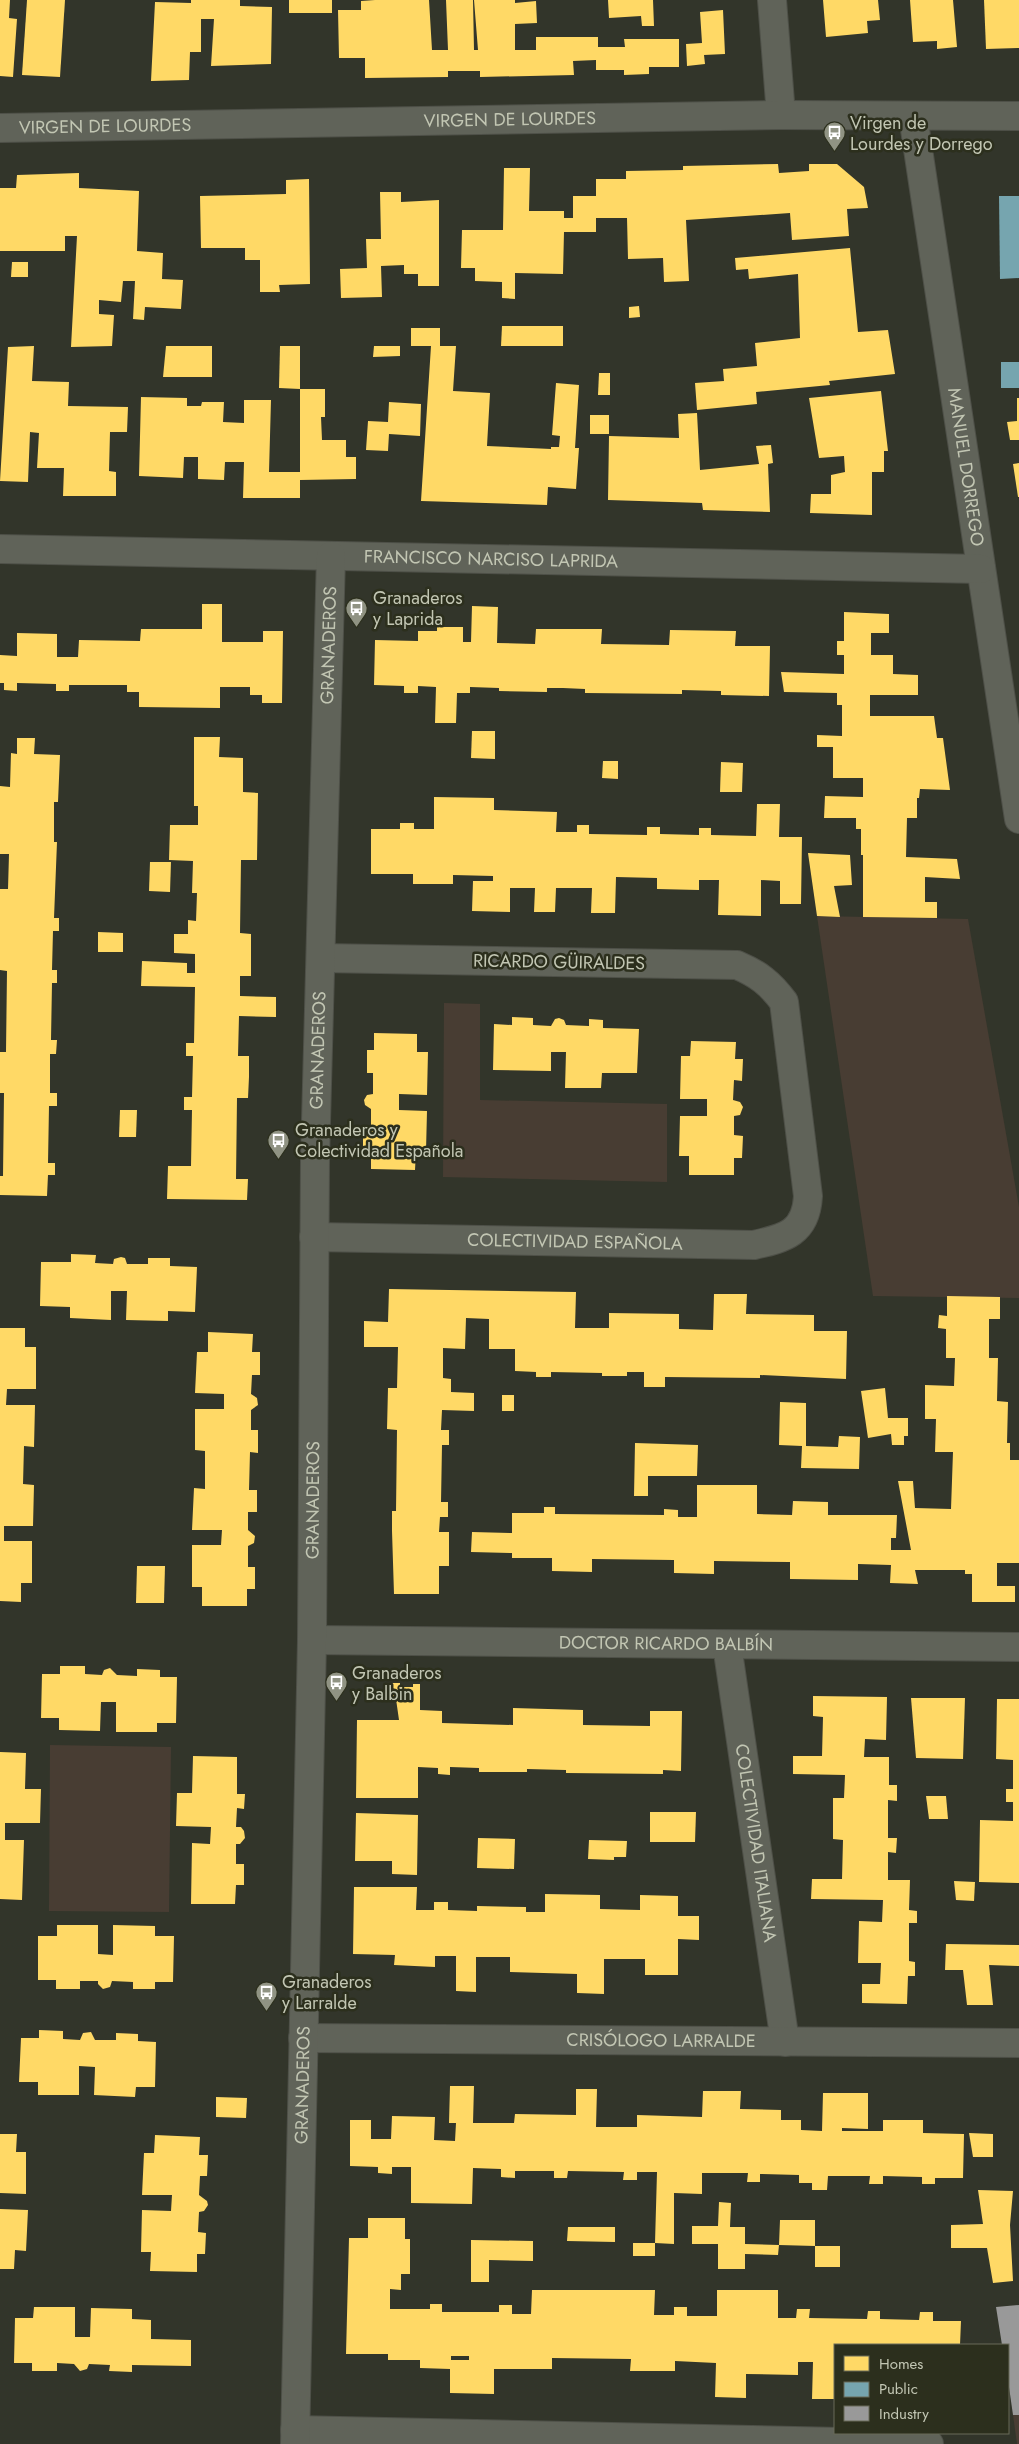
<svg xmlns="http://www.w3.org/2000/svg" width="1019" height="2444" viewBox="0 0 1019 2444" font-family="Jost,sans-serif">
  <style>
    .green { fill: #483d33 }
    .homes { fill: #ffd966; fill-rule: evenodd }
    .public { fill: #76a5af }
    .industry { fill: #999 }
    .lines { fill: none; stroke-linecap: round; stroke-linejoin: round }
    .street-casing { stroke: #4e5048; stroke-width: 30 }
    .street { stroke: #606359; stroke-width: 28 }
    .labels { text-anchor: middle; dominant-baseline: central; stroke-width: 5; stroke-linejoin: round; paint-order: stroke }
    .street-label { font-size: 18px; fill: #c2c6b3; stroke: #2c2f1d }
    .poi-label { font-size: 18px; fill: #c2c6b3; stroke: #2c2f1d; text-anchor: start }
  </style>
  <rect width="100%" height="100%" fill="#32352a"/>
  <!-- green -->
  <g class="green">
    <path d="M817 916 968 919 1019 1207V1298L873 1296Z"/>
    <path d="M444 1003 480 1004V1100L667 1104V1182L443 1177Z"/>
    <path d="M50 1745 171 1747 169 1912 49 1911Z"/>
    <path d="M1013 2415H1019V2444H1017Z"/>
  </g>
  <!-- homes -->
  <g class="homes">
    <path d="M0 0H10L9 18 17 19 13 77 0 76Z"/>
    <path d="M27 0H65L60 77 22 75Z"/>
    <path d="M191 0H240V6L272 7 271 64 211 66 214 19H201V52H190L189 80 151 81 155 2 191 3Z"/>
    <rect x="289" y="0" width="43" height="13"/>
    <path d="M375 0H429L432 50H448L446 0H473L474 50H478L474 0H515V3L536 1 537 23 515 24V50H536V37H598V47H625L624 39H679V67H649V74L624 75V70H596V60L573 61 574 75 480 77V71H448V77L365 78V58H339L338 10H361V1Z"/>
    <path d="M608 0H653L654 26H642L641 16 609 18Z"/>
    <path d="M823 0H878L880 20 867 21 868 33 826 37Z"/>
    <path d="M910 0H953L957 47 937 49V41L913 42Z"/>
    <path d="M984 0H1019V48L986 49Z"/>
    <path d="M723 10 725 54 704 55 705 64 687 66 686 44 702 43 700 12Z"/>
    <path d="M778 164 779 173 809 171V164H837L864 187 868 208 847 209 849 236 792 240 790 213 686 220 689 281 664 282 663 258 628 259 627 218H596V232H564L563 274 515 273V299L502 298V282L475 281V268H461L462 230H503L504 168H530L529 211H564V218H573V196H596V179H626V171L683 170V166Z"/>
    <path d="M79 173V188L139 191 137 251 163 253 162 279 183 280 181 309 145 307 144 320 133 319 135 281H123L121 302 99 300V314L114 315 112 346 71 347 77 236H65V251H0V188H16L17 175Z"/>
    <path d="M309 179 310 284 279 285 280 292H260V260H245V248H201L200 196 286 194V180Z"/>
    <path d="M380 192H401V202L439 200V286H418V274H404V265L381 266 382 297 341 298 340 269 367 268 366 239H381Z"/>
    <path d="M850 248 858 332 888 330 895 374 829 381 830 385 756 392 757 404 697 410 695 383 724 381 723 369 757 366 755 343 800 338 798 274 749 279 748 269 736 270 735 258Z"/>
    <path d="M12 262H28V277H11Z"/>
    <path d="M639 306 640 317 629 318V307Z"/>
    <path d="M502 326H563V346H501Z"/>
    <path d="M411 328H440V346H456L453 391 490 393 487 446 551 449V447H559L560 436 552 435 556 383 579 385 575 448H579L576 489 548 487 547 505 421 501 431 346H411Z"/>
    <path d="M34 346 32 381 69 382 68 406 128 407 127 432H110L109 471 116 472V496H63L64 468H37L39 433 30 432 28 482 0 481 8 347Z"/>
    <path d="M166 346H212V377H163Z"/>
    <path d="M280 346H300V389L279 388Z"/>
    <path d="M374 346H400V356L373 357Z"/>
    <path d="M599 373H610V395H598Z"/>
    <path d="M300 389H325V417H321L322 440H346V457H356V479L300 480V498H243L244 462H225L224 480 198 479V457H184L183 478 139 476 141 397 187 398V406H201L202 402H224L223 422 244 423V400H271L269 472H300Z"/>
    <path d="M881 391 888 451H884V472H872V515L810 513 811 494H831V475L845 472 844 456 819 458 809 398Z"/>
    <path d="M1017 398H1019V440H1010L1007 422 1017 421Z"/>
    <path d="M389 402 421 404 420 436 389 434 388 451 366 450 368 421 388 422Z"/>
    <path d="M697 413 700 470 759 464 756 446 771 445 773 463 768 464 770 512 703 510 702 503 608 500 609 436 679 438 678 414Z"/>
    <rect x="590" y="415" width="19" height="19"/>
    <path d="M1019 463V497H1018L1013 464Z"/>
    <path d="M202 604H222V642H263V631H283L282 703H262V695H250V687H220V708L139 707V692H127V685H69V691H56V684L17 683V691L4 690V683H0V655L17 656V633L57 634V657H78L79 640 140 641 141 629H202Z"/>
    <path d="M472 606 498 607 497 643 535 644 536 629H602L601 644 669 645 670 630 736 631 735 646H770L769 696 721 695V691L682 690V694L585 693V689L563 688H547V692L499 691V688L470 687V693H457L456 723H435L436 687 418 686V693H404V686L374 685 375 640 418 641V631H437V627H463V642H471Z"/>
    <path d="M844 612 889 614V633H871V655H893V674L918 675V695H870V716H934L937 738H943L950 790 920 789 919 798H917V818H907L906 857 957 859 960 879 925 877V902H937V918L863 917V855H861V829H856V818H824L825 796 863 797V778H833V747H817V735L842 736V705H837V693L784 692 781 672 844 674V655H837V641H844Z"/>
    <path d="M472 731H495V759L471 758Z"/>
    <path d="M194 737H220L219 757 243 758V792L258 793 257 860H241L240 933 251 934V976H240V996L276 997V1017L239 1016 238 1056H249V1077L248 1098H237L236 1179H248L247 1200 167 1199 168 1166H191L192 1110H184V1097H192L193 1056H186V1043H194L195 987 141 986 142 961 187 963V973H195V954L174 953V934H188V920L196 921 197 893H192L193 861 169 860 170 825H198V806H194Z"/>
    <path d="M17 738H35L34 754 60 755 58 802H54V842H57L54 918H59V931H53L52 970H57V983H52L51 1040H57L56 1054H50V1093H57V1106H49L48 1163H55V1175H48L47 1196 0 1195V1176H3L4 1093H0V1052H6L7 971 0 970V889H8L9 854H0V786L10 787 11 753 17 754Z"/>
    <path d="M603 761H618V779L602 778Z"/>
    <path d="M721 762 743 763 742 792H720Z"/>
    <path d="M434 797 494 798V810L557 812 556 832H577V825H589V834L647 835V827H660V834L699 835V828H711V835L756 836 757 804H780L779 837H802L801 904H780V881L761 880V916L718 915 719 880H699V890L657 889V878L616 877 615 913H591L592 888H556L555 912H534L535 888H510V912L472 911 473 881H493V876L453 875V884H413V874H371V829H400V823H414V829H434Z"/>
    <path d="M808 853 850 855 852 885 834 886 840 917 817 916Z"/>
    <path d="M150 862H171L170 892 149 891Z"/>
    <path d="M98 932 123 933V952H98Z"/>
    <path d="M512 1017 533 1018V1025L551 1026 555 1019 559 1018 564 1020 566 1025 589 1026V1019L603 1020V1028L639 1029 637 1073H602L601 1088H565L566 1052H551V1071L493 1070 494 1024 512 1025Z"/>
    <path d="M374 1033 417 1034V1052H428L427 1095 399 1094V1110L427 1111 426 1151H416L415 1170 371 1169V1152H363V1129H371V1109L365 1105 364 1100 367 1095 373 1094V1073H367V1050H374Z"/>
    <path d="M691 1041 736 1042 735 1059H743L742 1081 734 1080 733 1100 740 1102 743 1107 740 1115 734 1116V1135L743 1136 742 1158H734V1175H689V1156H679L680 1116H707V1099H680L681 1056H690Z"/>
    <path d="M120 1110H137L136 1137H119Z"/>
    <path d="M71 1254 96 1255 95 1263 113 1264 114 1259 121 1257 125 1258 127 1264H148V1258H170V1266L197 1267 195 1312 168 1311V1321L126 1320 127 1291H111V1320L70 1318V1307L40 1306 41 1262H71Z"/>
    <path d="M389 1289 576 1292 575 1328H609V1313L679 1314V1329L713 1330 714 1294H747L746 1314 814 1315V1331H847L846 1379 760 1375V1378L665 1377V1387H644V1372H627V1376H602V1373L551 1372V1377H536V1372L515 1371V1349H489V1319L466 1318 465 1349 443 1348V1378L451 1379V1392L474 1393V1411L442 1410 441 1430H449V1445H442L441 1502H448V1517H440L439 1532H449V1566H439V1594H394L392 1531V1511H396L397 1430 387 1429 388 1388H397L398 1347H364V1321L388 1322Z"/>
    <path d="M947 1296 1000 1297V1319H989V1358H998L997 1401 1008 1402 1007 1443H1010V1460H1019V1563H997V1586H1015V1602H972V1574H965V1570H915L918 1584 890 1583 891 1565 858 1564V1580L790 1579V1562L714 1561V1574L674 1573V1560L592 1559V1572L552 1571V1558H512V1553L471 1552 472 1532 512 1533V1513H544V1507H555V1514L664 1515V1509L678 1510V1517H697V1485H757V1514L792 1515 793 1501 828 1502V1515H897L896 1538H891V1550H911L898 1481H913L915 1508 951 1509 953 1452H935L936 1419H925V1385L954 1386 955 1358H946V1329L938 1328 939 1315 947 1316Z"/>
    <path d="M0 1328H25V1347H36V1389H7L6 1405H35L34 1447 24 1446 23 1484 34 1485 33 1526H4V1541H32V1583H21V1602L0 1601Z"/>
    <path d="M208 1332 253 1334 252 1352H260V1375H252L251 1394 257 1398 258 1405 251 1410V1430H258V1453L250 1452 249 1490H257V1512H248V1530L255 1536 254 1543 248 1546V1567H255V1589H247V1606H202V1587H192V1545H221L222 1530H192L194 1488 205 1489V1451L195 1450V1409H224V1394L195 1393 197 1352H208Z"/>
    <path d="M885 1388 888 1418H908V1436H904V1445H892L891 1434 868 1438 861 1391Z"/>
    <rect x="502" y="1395" width="12" height="16"/>
    <path d="M780 1402 806 1403V1446L838 1447 839 1436 860 1437 859 1469 801 1468 802 1446 779 1445Z"/>
    <path d="M635 1443 698 1445 697 1476H648V1496H634Z"/>
    <path d="M137 1566H165L164 1603H136Z"/>
    <path d="M60 1666H85V1674L102 1675 104 1670 110 1668 117 1675 137 1676V1669L160 1670V1677H177L176 1723H157V1732H116V1702H101L100 1731 59 1730V1718H41L42 1674H60Z"/>
    <path d="M390 1683H400V1687H413V1684H420V1710L442 1711V1723L513 1725V1708L583 1710V1725L650 1726V1711H682L681 1771 663 1770V1774L566 1773V1770L527 1769V1772H479V1768L450 1767V1775L438 1774V1768L418 1767V1798H356L357 1720H399L396 1699H390Z"/>
    <path d="M813 1696 887 1697 886 1740 865 1739 864 1757H889V1785H897V1801L888 1800V1838H897L896 1853 888 1852V1880H910L909 1910 917 1911V1923H909V1961L915 1962V1976H908L907 2004 862 2003V1984H880L881 1963H858L859 1921 882 1922 883 1900 811 1899 812 1879H842L843 1840 833 1839V1798H844L845 1775 793 1774V1756H822L823 1717 813 1716Z"/>
    <path d="M911 1698H965L963 1759 916 1758Z"/>
    <path d="M997 1699H1019V1883L979 1882 980 1820 1013 1821V1802H1006V1789H1013V1760L996 1759Z"/>
    <path d="M0 1752 26 1753 25 1789H41L40 1823H5V1840H24L22 1900 0 1899Z"/>
    <path d="M193 1756 237 1757V1794H245L244 1809 237 1808 236 1827H241L244 1831 245 1838 240 1844H236V1864H244V1885H236L235 1904H191L192 1843 210 1844 211 1827 176 1826 177 1793H192Z"/>
    <path d="M926 1796H946L948 1819H929Z"/>
    <path d="M650 1812H696L695 1842H650Z"/>
    <path d="M356 1813 418 1815 417 1875 392 1874V1861H355Z"/>
    <path d="M478 1838 515 1839 514 1869 477 1868Z"/>
    <path d="M589 1840 627 1841 626 1857H614V1860L588 1859Z"/>
    <path d="M954 1881 975 1882 974 1901 956 1900Z"/>
    <path d="M354 1887H417L416 1910H434V1902H448V1910L477 1911V1906L526 1907V1912H545V1894L600 1895V1909L640 1910V1895L678 1896V1916H699V1940L678 1939V1975H645V1959H604V1994L577 1993V1974L510 1972V1957H476V1992L456 1991V1956H435V1967L394 1965 395 1955 353 1954Z"/>
    <path d="M57 1925H98V1954L113 1955V1925L155 1926V1936H174L173 1982H155V1989H133V1982L112 1981 110 1987 103 1989 98 1984V1981H80V1989H56V1980H38V1936H57Z"/>
    <path d="M946 1944 1019 1945V1966L989 1965 993 2005H967L963 1970H945Z"/>
    <path d="M39 2030 63 2031V2039L80 2040 83 2033 91 2032 95 2040H116V2033L138 2034V2041L156 2042 155 2087H136L135 2097 94 2095 95 2067 79 2066V2095H38V2082H19L21 2038H39Z"/>
    <path d="M450 2086H474L473 2123H514L515 2114 576 2115V2089H597L596 2127H637V2115L702 2117 703 2091H741L740 2109 781 2110V2120H801V2130L822 2131 823 2093H868V2129L842 2128V2131H883V2120H923V2133L964 2134 963 2178H935V2184H922V2177L883 2176V2184H869L870 2176H828L827 2190H812V2183H799V2175L760 2174V2182H747L748 2173H702V2194L674 2193V2244L655 2243 657 2172H637V2180H623L624 2172 568 2171 567 2178H554V2171H515V2178L501 2177V2169L473 2168 472 2204 411 2203V2167H392V2174L378 2173V2167L350 2166V2120H371V2139H391L392 2116 435 2117 434 2140 455 2141 456 2123H449Z"/>
    <path d="M216 2097 247 2098 246 2118 216 2117Z"/>
    <path d="M969 2133 993 2134V2157H973Z"/>
    <path d="M0 2134H17L16 2152H26V2194L0 2193Z"/>
    <path d="M155 2135 200 2137 199 2155H208L207 2176H200L199 2195 207 2201 208 2205 204 2211 199 2212 198 2232 206 2233 205 2254H197V2272L150 2271 151 2252H141L142 2210 171 2211 172 2195H142L144 2153H154Z"/>
    <path d="M978 2190 1013 2191 1010 2225 1013 2281 993 2283 987 2248H951V2225L983 2224Z"/>
    <path d="M719 2202 731 2203 730 2227H745V2244L779 2245 778 2255 745 2254V2269H718V2244H692V2226H718Z"/>
    <path d="M0 2209 28 2210 26 2251 15 2250 14 2269H0Z"/>
    <path d="M368 2218H405V2239H410V2274H401V2290L390 2289V2309H430V2304H442V2312H499V2305H512V2314H531L532 2290H655L654 2315H674V2307H687V2316H717V2290H778V2318H796L797 2309H810L809 2318 867 2319 868 2311H880V2319L919 2320 920 2312H933V2321H961L960 2345H835V2399H812L813 2362H798V2375L746 2374V2398L715 2397 716 2363 675 2361V2371H630L631 2359 552 2358V2369H494V2394L450 2393V2369L420 2368V2360H388V2354H346L349 2238H368ZM451 2356H469V2360H451Z"/>
    <path d="M780 2220H815V2246H840V2267H815V2246L779 2245Z"/>
    <path d="M568 2227H615V2242L567 2241Z"/>
    <path d="M471 2240 533 2241V2261L489 2260V2282H471Z"/>
    <rect x="633" y="2243" width="22" height="13"/>
    <path d="M34 2307H75V2337H90L91 2308 132 2309V2319L151 2320V2339L191 2340V2366L132 2365V2372L109 2371 110 2365 89 2364 87 2369 80 2371 74 2364 57 2363V2371H32V2363H14L15 2318H33Z"/>
  </g>
  <!-- public -->
  <g class="public">
    <path d="M999 196H1019V278L1000 279Z"/>
    <rect x="1001" y="362" width="18" height="26"/>
  </g>
  <!-- industry -->
  <path class="industry" d="M1019 2305V2415H1013L1008 2380V2345H1002L996 2307Z"/>
  <g class="lines">
    <defs>
      <g id="street">
        <path d="M772 0 781 115"/>
        <path id="s1" d="M913 116 1019 819"/>
        <path id="s2" d="M0 128 781 115 1019 116"/>
        <path id="s3" d="M0 549 981 569"/>
        <path id="s4" d="M314 1237 754 1245C785 1238 806 1233 808 1196L784 1002C770 983 758 974 737 965L321 958"/>
        <path id="s5" d="M312 1640 1019 1647"/>
        <path id="s6" d="M727 1645 785 2042"/>
        <path id="s7" d="M303 2038 1019 2043"/>
        <path d="M295 2430 929 2444"/>
        <path id="s8" d="M295 2444 312 1640 315 1160 331 556"/>
      </g>
    </defs>
    <!-- street casing -->
    <use href="#street" class="street-casing"/>
    <!-- street -->
    <use href="#street" class="street"/>
  </g>
  <!-- icons -->
  <defs>
    <symbol id="bus-pin" viewBox="-11 -11 22 30"><path d="M0 17L-7.5 6A9.5 9.5 0 1 1 7.5 6Z" fill="#909383" stroke="#2c2f1d"/><path d="M-5-6H5V4H4V6H2V4H-2V6H-4V4H-5ZM-3.5-4V0h7V-4ZM-3.5 1.2v1.5H-2V1.2ZM2 1.2v1.5H3.5V1.2Z" fill="#fff"/></symbol>
  </defs>
  <g fill-rule="evenodd">
    <use href="#bus-pin" x="822" y="120" width="25" height="34"/>
    <use href="#bus-pin" x="344" y="596" width="25" height="34"/>
    <use href="#bus-pin" x="266" y="1128" width="25" height="34"/>
    <use href="#bus-pin" x="324" y="1670" width="25" height="34"/>
    <use href="#bus-pin" x="254" y="1980" width="25" height="34"/>
  </g>
  <g class="labels">
    <!-- street labels -->
    <g class="street-label">
      <text stroke="none"><textPath href="#s2" startOffset="510">VIRGEN DE LOURDES</textPath></text>
      <text stroke="none"><textPath href="#s2" startOffset="105">VIRGEN DE LOURDES</textPath></text>
      <text stroke="none"><textPath href="#s1" startOffset="355">MANUEL DORREGO</textPath></text>
      <text stroke="none"><textPath href="#s3" startOffset="491">FRANCISCO NARCISO LAPRIDA</textPath></text>
      <text stroke="none"><textPath href="#s8" startOffset="1799">GRANADEROS</textPath></text>
      <text transform="translate(559 962) rotate(1)">RICARDO GÜIRALDES</text>
      <text stroke="none"><textPath href="#s8" startOffset="1394">GRANADEROS</textPath></text>
      <text stroke="none"><textPath href="#s4" startOffset="261">COLECTIVIDAD ESPAÑOLA</textPath></text>
      <text stroke="none"><textPath href="#s8" startOffset="944">GRANADEROS</textPath></text>
      <text stroke="none"><textPath href="#s5" startOffset="354">DOCTOR RICARDO BALBÍN</textPath></text>
      <text stroke="none"><textPath href="#s6" startOffset="200">COLECTIVIDAD ITALIANA</textPath></text>
      <text stroke="none"><textPath href="#s7" startOffset="358">CRISÓLOGO LARRALDE</textPath></text>
      <text stroke="none"><textPath href="#s8" startOffset="359">GRANADEROS</textPath></text>
    </g>
    <!-- poi labels -->
    <g class="poi-label">
      <text x="850" y="123">Virgen de<tspan x="850" dy="21">Lourdes y Dorrego</tspan></text>
      <text x="373" y="598">Granaderos<tspan x="373" dy="21">y Laprida</tspan></text>
      <text x="295" y="1130">Granaderos y<tspan x="295" dy="21">Colectividad Española</tspan></text>
      <text x="352" y="1673">Granaderos<tspan x="352" dy="21">y Balbin</tspan></text>
      <text x="282" y="1982">Granaderos<tspan x="282" dy="21">y Larralde</tspan></text>
    </g>
  </g>
  <!-- legend -->
  <rect x="834" y="2344" width="175" height="90" fill="#2c2f1d" stroke="#686b59"/>
  <rect x="844" y="2356" width="25" height="15" fill="#ffd966" stroke="#686b59"/>
  <text x="879" y="2369" font-size="15" fill="#c2c6b3">Homes</text>
  <rect x="844" y="2382" width="25" height="15" fill="#76a5af" stroke="#686b59"/>
  <text x="879" y="2394" font-size="15" fill="#c2c6b3">Public</text>
  <rect x="844" y="2406" width="25" height="15" fill="#999999" stroke="#686b59"/>
  <text x="879" y="2419" font-size="15" fill="#c2c6b3">Industry</text>
</svg>
